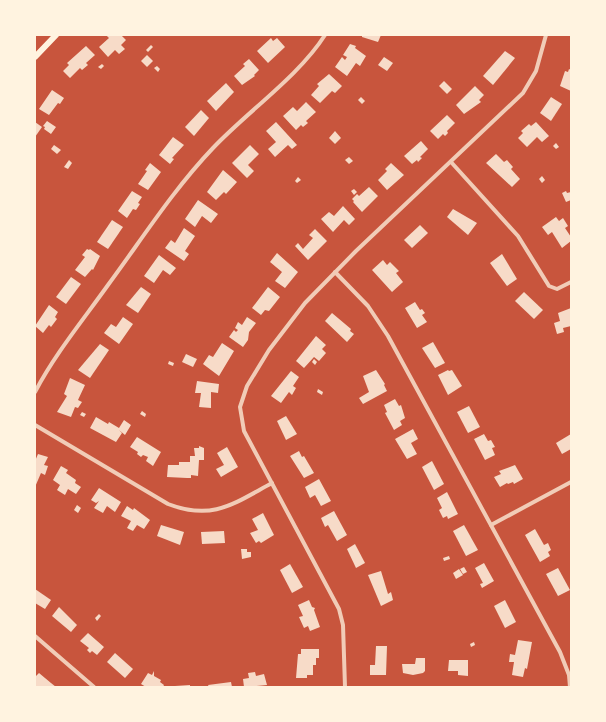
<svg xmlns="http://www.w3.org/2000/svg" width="606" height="722" viewBox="0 0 606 722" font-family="'Nunito Sans',sans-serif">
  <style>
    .building { fill: #f7dbc8 }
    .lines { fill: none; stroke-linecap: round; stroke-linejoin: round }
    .minor { stroke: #f1ccb7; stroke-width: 4 }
    .secondary { stroke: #fff3e0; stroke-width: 6 }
  </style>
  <rect width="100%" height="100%" fill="#c8553d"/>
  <!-- building -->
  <g class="building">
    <path d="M106 35H121L126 40 121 45 125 49 119 54 115 50 108 57 99 47 109 38Z"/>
    <path d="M362 35H381L378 42 362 37Z"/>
    <path d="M271 38 273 41 277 38 285 47 268 63 257 51Z"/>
    <path d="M350 44 356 46 355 48 366 56 360 66 356 63 347 76 335 67 342 57 345 60 347 57 343 55Z"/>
    <path d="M151 45 153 47 148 52 146 50Z"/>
    <path d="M86 46 95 55 86 63 88 65 82 70 80 68 70 78 63 71 69 65 67 63Z"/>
    <path d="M505 51 515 58 493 85 483 76Z"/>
    <path d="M147 55 153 61 147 67 141 61Z"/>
    <path d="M384 57 393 63 387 71 378 65Z"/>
    <path d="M249 59 259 70 254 75 255 76 242 85 234 76 245 66 243 64Z"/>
    <path d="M102 64 104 66 101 69 98 67Z"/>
    <path d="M157 66 160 69 158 72 154 68Z"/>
    <path d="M569 69 571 70V91L560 86 565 71 568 72Z"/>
    <path d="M329 74 342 86 335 93 332 91 320 103 311 95 319 86 317 84Z"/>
    <path d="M444 81 452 89 447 94 439 86Z"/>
    <path d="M226 83 234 92 216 111 207 101Z"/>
    <path d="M475 86 484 95 479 100 481 102 464 114 456 105Z"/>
    <path d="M52 90 64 98 60 104 58 103 49 115 39 109Z"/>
    <path d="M361 97 365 101 362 104 358 100Z"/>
    <path d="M551 97 562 104 551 121 540 113Z"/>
    <path d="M306 102 316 112 306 121 308 123 303 127 301 125 296 130 283 116 293 107 297 111Z"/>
    <path d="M201 110 209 118 194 136 185 127Z"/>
    <path d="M447 115 455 123 447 131 448 133 445 136 443 134 438 139 430 131Z"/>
    <path d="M47 121 56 127 51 134 44 129 45 127 43 126Z"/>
    <path d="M35 122 42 127 35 137Z"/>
    <path d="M276 122 297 145 292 149 288 145 275 157 268 149 276 142 266 131Z"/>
    <path d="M536 122 549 136 542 142 537 137 527 147 518 138 523 133 521 131 529 124 531 126Z"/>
    <path d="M335 131 341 138 335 144 329 138Z"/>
    <path d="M173 137 184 145 172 158 174 159 170 164 159 155Z"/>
    <path d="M421 141 428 149 420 157 422 158 418 162 417 160 412 164 404 156Z"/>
    <path d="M556 143 559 147 556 149 553 146Z"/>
    <path d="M54 145 61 150 57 154 51 149Z"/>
    <path d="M250 145 259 154 248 165 254 171 247 178 232 163Z"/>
    <path d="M496 154 504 162 507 160 513 167 511 169 520 179 512 187 486 163Z"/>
    <path d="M349 157 353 161 349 164 345 160Z"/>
    <path d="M69 160 72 163 68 169 64 167Z"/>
    <path d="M150 163 161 172 148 190 138 184 147 171 145 170Z"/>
    <path d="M391 163 404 175 387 190 378 180 387 171 385 169Z"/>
    <path d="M223 170 237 182 226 194 224 192 216 200 207 192Z"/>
    <path d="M542 176 545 180 542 183 539 179Z"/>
    <path d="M298 177 301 180 297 183 295 181Z"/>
    <path d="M369 187 378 196 362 212 353 202 354 201 352 199 357 194 359 196Z"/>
    <path d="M354 189 357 192 354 195 351 191Z"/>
    <path d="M132 191 142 197 138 203 140 204 136 210 133 209 127 218 118 211Z"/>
    <path d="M566 191 567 193 571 192V200L566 202 562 193Z"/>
    <path d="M198 200 218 214 211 223 202 216 195 227 185 219Z"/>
    <path d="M343 206 355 219 349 225 344 220 333 232 321 219 329 212 334 216Z"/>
    <path d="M453 209 477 223 468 235 447 217Z"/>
    <path d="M556 217 559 221 563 218 568 226 565 228 571 237V241L562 248 552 232 548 235 542 227Z"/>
    <path d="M112 220 123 227 108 249 97 242Z"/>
    <path d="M420 225 428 233 412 248 404 240Z"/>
    <path d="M184 228 195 236 185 251 189 254 184 261 165 248 171 240 175 243Z"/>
    <path d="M315 229 327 241 308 260 295 246 298 243 303 249 313 238 309 235Z"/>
    <path d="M87 249 89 250 90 249 100 256 93 270 92 269 85 277 75 270 85 257 82 255Z"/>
    <path d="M277 253 298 272 285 288 275 281 282 272 270 262Z"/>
    <path d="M502 254 517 279 507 286 490 263Z"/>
    <path d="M159 255 176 268 170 275 163 270 154 283 144 276Z"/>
    <path d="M383 260 387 265 390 262 399 271 396 273 403 282 392 292 372 270Z"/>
    <path d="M71 277 81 284 66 304 56 297Z"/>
    <path d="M141 287 151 294 138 313 126 305Z"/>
    <path d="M268 287 280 297 269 311 265 310 261 315 252 308Z"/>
    <path d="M524 292 543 310 534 319 515 301Z"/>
    <path d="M415 302 420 310 422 309 425 313 422 315 427 322 417 328 405 308Z"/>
    <path d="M49 305 58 312 55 317 57 319 51 327 49 325 43 333 35 326Z"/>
    <path d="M571 308V326L563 328 564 332 557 334 554 323 560 321 558 313Z"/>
    <path d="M332 313 351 329 350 331 354 334 347 342 325 321Z"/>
    <path d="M123 317 133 324 119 344 104 333 111 324 116 327Z"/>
    <path d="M247 317 256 323 249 332 248 340 243 347 229 337 234 330 236 332 238 330 235 328 238 322 242 325Z"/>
    <path d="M316 336 326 345 322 349 326 353 319 361 314 357 304 368 296 361Z"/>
    <path d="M433 342 445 363 435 368 422 348Z"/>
    <path d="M222 343 234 351 219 376 203 364 209 355 213 357Z"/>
    <path d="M100 344 109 350 90 378 78 370Z"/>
    <path d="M186 354 197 359 193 367 182 362Z"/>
    <path d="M314 359 317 362 315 365 312 362Z"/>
    <path d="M169 361 174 363 173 366 168 364Z"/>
    <path d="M376 370 385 384 384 385 387 391 363 404 359 398 369 392 363 376Z"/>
    <path d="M448 370 449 371 452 370 462 386 448 395 438 375Z"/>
    <path d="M291 371 299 377 293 386 296 388 292 395 289 392 281 403 271 396Z"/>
    <path d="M70 378 85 385 78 400 82 402 78 408 75 407 71 417 57 412 67 396 64 394Z"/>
    <path d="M197 381 219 384 218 393 211 392V408L199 407 201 393H195Z"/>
    <path d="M318 389 323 392 322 395 317 392Z"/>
    <path d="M395 399 399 406 401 405 405 418 400 421 402 425 394 430 385 413 387 412 384 405Z"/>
    <path d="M469 406 480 427 468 433 457 412Z"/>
    <path d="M142 411 146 414 145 417 140 414Z"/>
    <path d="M82 412 86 414 84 417 80 415Z"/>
    <path d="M286 416 297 434 286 440 277 421Z"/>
    <path d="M96 417 108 424 109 422 119 428 124 420 131 425 125 435 119 430 122 433 116 442 90 428Z"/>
    <path d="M413 429 418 439 411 443 417 454 407 459 395 439Z"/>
    <path d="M484 434 488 441 491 440 495 447 492 448 495 455 485 460 474 439Z"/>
    <path d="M571 434V449L562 454 556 443Z"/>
    <path d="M137 437 161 452 153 466 146 461 148 457 143 455 141 457 137 454 138 452 130 447Z"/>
    <path d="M199 446 204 448V460H199L198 476 191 475V478H187L167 477 168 465H179V462H190V456H195L194 448H199Z"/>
    <path d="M227 447 238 467 221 477 216 469 224 465 217 453Z"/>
    <path d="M299 451 302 457 304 456 314 473 304 478 290 456Z"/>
    <path d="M38 454 48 457 44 465 48 466 45 475 41 473 35 487V461Z"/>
    <path d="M432 461 444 484 434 490 422 467Z"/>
    <path d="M515 465 523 479 514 484 513 482 508 484 507 483 500 487 494 477 501 474 499 471Z"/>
    <path d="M61 466 68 470 66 473 76 480 75 483 81 487 76 494 68 489 65 495 57 490 60 485 53 480Z"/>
    <path d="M319 479 331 501 321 506 315 495 310 498 305 487Z"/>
    <path d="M99 488 121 502 115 512 107 506 103 513 94 508 99 501 96 503 91 500Z"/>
    <path d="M447 492 458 514 448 519 447 516 443 518 439 510 442 508 437 498Z"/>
    <path d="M77 505 81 508 78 513 74 510Z"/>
    <path d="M127 506 133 510 134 508 150 520 144 529 137 525 133 531 127 528 131 521 121 516Z"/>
    <path d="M334 511 347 535 337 541 328 525 325 527 321 518Z"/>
    <path d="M263 513 274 535 261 543 259 541 256 543 250 533 258 530 252 519Z"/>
    <path d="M161 525 184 532 180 545 157 536Z"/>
    <path d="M464 525 478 550 466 556 453 531Z"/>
    <path d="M535 529 544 545 548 543 551 550 548 552 550 556 540 562 525 535Z"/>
    <path d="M224 531 225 543 202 544 201 532Z"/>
    <path d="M355 544 365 563 356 568 347 549Z"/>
    <path d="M241 549H247V552H251V557L242 559Z"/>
    <path d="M449 556 450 559 444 561 443 558Z"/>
    <path d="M484 563 494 581 482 588 480 584 483 583 475 568Z"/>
    <path d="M290 564 303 587 292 593 280 570Z"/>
    <path d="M464 567 467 572 463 574 460 569Z"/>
    <path d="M558 568 570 590 558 596 546 574Z"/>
    <path d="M459 569 463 575 456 579 453 573Z"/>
    <path d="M381 571 388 594 391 592 393 600 381 606 368 575Z"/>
    <path d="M35 589 51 600 45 609 35 603Z"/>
    <path d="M309 600 312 607 315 608 314 610 320 627 310 631 308 626 304 628 299 617 303 616 298 605Z"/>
    <path d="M505 600 516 622 505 628 494 606Z"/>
    <path d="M59 607 77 625 71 632 52 616Z"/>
    <path d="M99 614 101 616 97 621 95 618Z"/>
    <path d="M88 633 104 647 97 655 92 651 90 653 87 650 89 648 80 641Z"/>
    <path d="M518 640 532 642 527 669 525 668 523 677 512 675 514 662H509L510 654 515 655Z"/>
    <path d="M474 642 475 645 471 647 470 644Z"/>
    <path d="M376 646H387L386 675H370V665H375Z"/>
    <path d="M301 649H319V658H316V665H313V675H307V678H296L298 654H301Z"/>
    <path d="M115 653 133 669 125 678 107 662Z"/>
    <path d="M416 658H425V671L423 673 413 675 403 673 402 664H415Z"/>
    <path d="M449 660H468V676L458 675V671H448Z"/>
    <path d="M154 671V676L161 680 160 682 164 685 163 687H146L141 684 148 673 152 675Z"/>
    <path d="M255 672 256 676 264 674 267 685 244 687 243 679 249 678 248 673Z"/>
    <path d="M39 673 51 683 56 687H36L35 677Z"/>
    <path d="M231 682 232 687H209L208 685Z"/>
    <path d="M190 685V687H175V686Z"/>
  </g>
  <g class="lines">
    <!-- minor -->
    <g class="minor">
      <path d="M451 162 518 236 549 286 557 289 571 282"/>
      <path d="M335 272 368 306 388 336 560 652 569 675 570 687"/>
      <path d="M35 392C55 354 83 320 108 285 142 239 173 190 213 148 247 112 299 76 325 35"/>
      <path d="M35 425 168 504C213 521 233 504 272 483"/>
      <path d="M491 525 571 482"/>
      <path d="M35 636 94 687"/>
      <path d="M345 687 343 625 339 609 244 431 240 407 247 386 269 350 305 303 356 251 523 93 536 71 546 35"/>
    </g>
    <!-- secondary -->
    <path class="secondary" d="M35 57 56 35"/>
  </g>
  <!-- border -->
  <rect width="606" height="722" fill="none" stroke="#fff3e0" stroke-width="72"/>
</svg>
